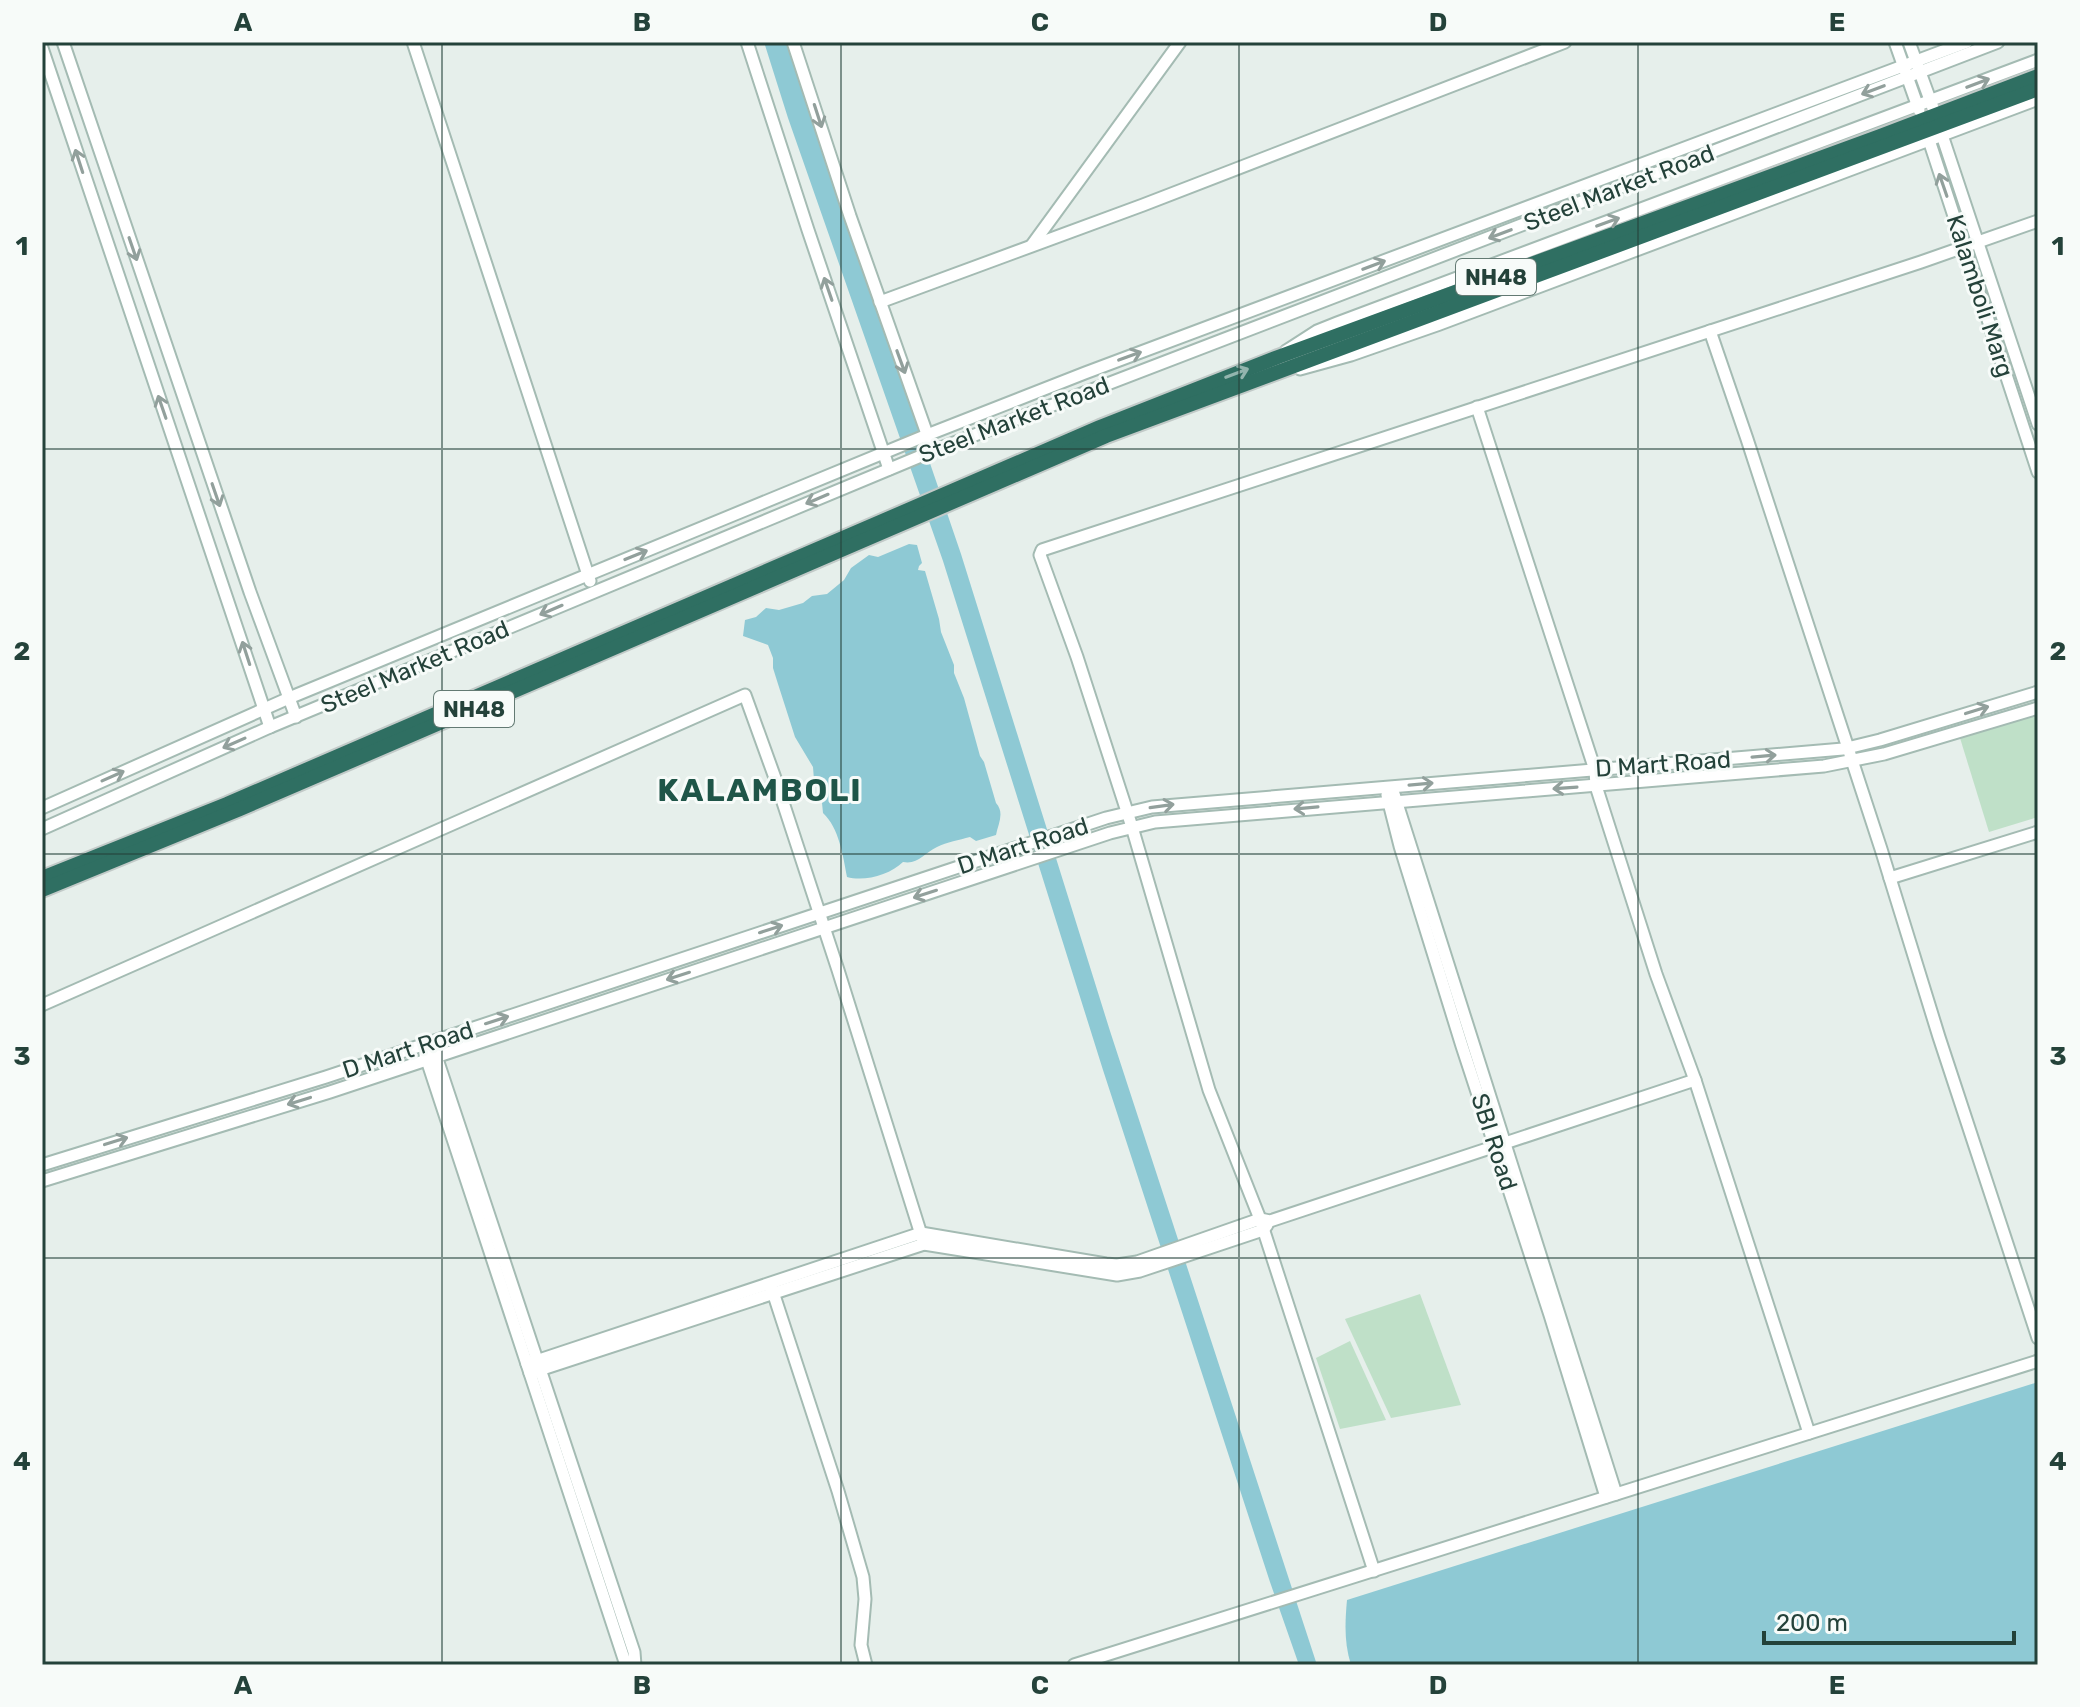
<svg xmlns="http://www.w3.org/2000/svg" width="2080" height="1707" viewBox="0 0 2080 1707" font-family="Rubik,sans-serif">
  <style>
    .green { fill: #bfe0c8 }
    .water { fill: #8ec9d4 }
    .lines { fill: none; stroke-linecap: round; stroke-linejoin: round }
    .secondary-casing { stroke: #a4bbb3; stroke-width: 15 }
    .highway-casing { stroke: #c2cac8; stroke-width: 18 }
    .secondary { stroke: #fff; stroke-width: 11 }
    .highway { stroke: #2f6f62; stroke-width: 14 }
    .oneway { stroke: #92a09c }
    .oneway2 { stroke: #93b5ae }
    .grid { fill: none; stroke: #24423a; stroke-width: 2; stroke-opacity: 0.55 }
    .labels { text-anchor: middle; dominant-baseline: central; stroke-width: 6; stroke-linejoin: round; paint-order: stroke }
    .shield { fill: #f7fbf9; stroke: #637a73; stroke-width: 2 }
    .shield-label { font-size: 22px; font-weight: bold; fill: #24423a }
    .street-label { font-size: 24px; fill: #24423a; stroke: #f7fbf9 }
    .district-label { font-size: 32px; font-weight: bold; letter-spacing: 2px; fill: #1f5548; stroke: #f7fbf9 }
    .neatline { fill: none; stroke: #24423a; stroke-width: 3 }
    .grid-label { font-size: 26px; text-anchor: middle; font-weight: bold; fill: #24423a }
  </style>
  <rect width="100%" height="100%" fill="#e6efeb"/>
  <!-- green -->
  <g class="green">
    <path d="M2038 715V817L1989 832 1960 738Z"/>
    <path d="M1420 1294 1461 1405 1391 1418 1345 1319Z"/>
    <path d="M1350 1341 1386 1420 1340 1429 1316 1358Z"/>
  </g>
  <!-- water -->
  <g class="water">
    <path d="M764 42H786L961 554 1110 1031 1317 1665H1299L1270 1582 1103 1070 943 561 788 118Z"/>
    <path d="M909 544 917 545 922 563 919 566 918 570 925 571 939 619 941 632 954 665V673L964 698 980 756 984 762 996 803C1005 813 998 824 996 835L976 841 970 837C959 840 947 842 937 847 924 853 918 865 903 862 890 875 864 882 847 877 843 855 839 828 823 813L821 793 814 780 813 767 795 737 778 684 773 668V658L768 645 743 636 745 620 756 617 766 608 779 610 803 603 812 596 827 594 844 580 851 568 869 555 878 557Z"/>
    <path d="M2038 1382V1665H1351C1344 1643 1345 1622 1347 1600Z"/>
  </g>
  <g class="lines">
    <defs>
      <g id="secondary">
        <path d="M63 42 250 592 296 717"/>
        <path d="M413 42 590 581"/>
        <path d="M747 42 808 230 889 469"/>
        <path d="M793 42 850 216 933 451"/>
        <path d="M1895 42 1919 110"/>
        <path d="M1909 42 1933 108"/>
        <path d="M42 48 270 727"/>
        <path d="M1940 129 2038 424"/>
        <path d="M1927 134 2038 472"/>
        <path d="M1032 245 1180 42"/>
        <path d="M880 302 1143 205 1565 42"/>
        <path d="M1710 331 1747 439 1881 849 1939 1037 2038 1338"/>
        <path d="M1286 351 1317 331 1337 323 2038 60"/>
        <path d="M1300 369 1351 355 1437 325 2038 99"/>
        <path d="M1477 407 1595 770 1596 786 1656 974 1695 1080 1809 1433"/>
        <path d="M1394 794 1616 1494"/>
        <path d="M1387 795 1400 846 1462 1046 1550 1315 1606 1497"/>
        <path d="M42 808 289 698 927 435 1085 373 1967 42"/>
        <path d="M42 829 270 727 933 451 1998 42"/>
        <path d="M1890 878 2038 832"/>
        <path d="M42 1005 745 695 775 778 838 970 924 1244"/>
        <path d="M434 1050 634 1652 635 1665"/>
        <path d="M425 1054 626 1665"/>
        <path d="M42 1165 326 1077 1106 818 1152 807 1843 749 1880 740 2038 692"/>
        <path d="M42 1181 330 1092 1110 833 1155 822 1824 766 1884 754 2038 708"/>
        <path d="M772 1289 838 1491 863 1577 865 1599 861 1645 866 1665"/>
        <path d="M527 1364 921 1233 1106 1264 1117 1265 1137 1262 1260 1219 1270 1221 1695 1080"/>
        <path d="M530 1373 924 1244 1117 1275 1140 1271 1263 1230 1267 1225"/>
        <path d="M1374 1571 1260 1219 1209 1090 1132 827 1077 657 1040 555 1042 550 1921 262 2038 221"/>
        <path d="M1074 1665 2038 1361"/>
      </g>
      <g id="highway">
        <path d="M42 878 227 804 1100 427 1278 357 1880 136 2038 76"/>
        <path d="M42 890 240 809 1106 436 2038 89"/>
      </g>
    </defs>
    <!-- secondary casing -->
    <use href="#secondary" class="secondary-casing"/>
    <!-- highway casing -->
    <use href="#highway" class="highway-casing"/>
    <!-- secondary -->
    <use href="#secondary" class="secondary"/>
    <!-- highway -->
    <use href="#highway" class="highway"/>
  </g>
  <!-- one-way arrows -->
  <defs><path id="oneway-shaft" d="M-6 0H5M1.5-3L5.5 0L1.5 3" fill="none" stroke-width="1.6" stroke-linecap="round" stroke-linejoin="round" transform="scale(2)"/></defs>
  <g class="oneway">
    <use href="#oneway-shaft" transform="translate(1978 83) rotate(-21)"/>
    <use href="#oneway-shaft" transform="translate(1873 90) rotate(159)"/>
    <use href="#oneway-shaft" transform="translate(818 116) rotate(72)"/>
    <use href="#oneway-shaft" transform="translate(79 161) rotate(-108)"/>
    <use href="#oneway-shaft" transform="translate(1943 185) rotate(-109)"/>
    <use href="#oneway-shaft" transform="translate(1608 222) rotate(-20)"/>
    <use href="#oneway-shaft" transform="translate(1500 234) rotate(159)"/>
    <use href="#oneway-shaft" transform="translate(133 249) rotate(71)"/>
    <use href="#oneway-shaft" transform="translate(1374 265) rotate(-21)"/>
    <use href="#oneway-shaft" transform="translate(828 289) rotate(-109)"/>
    <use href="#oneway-shaft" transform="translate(1130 356) rotate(-20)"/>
    <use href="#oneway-shaft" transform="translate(901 362) rotate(70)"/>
    <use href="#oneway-shaft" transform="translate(162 407) rotate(-109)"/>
    <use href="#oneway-shaft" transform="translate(216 495) rotate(71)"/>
    <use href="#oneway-shaft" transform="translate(817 499) rotate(157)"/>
    <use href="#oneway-shaft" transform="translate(636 555) rotate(-22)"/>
    <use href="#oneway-shaft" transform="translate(551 610) rotate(157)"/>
    <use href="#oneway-shaft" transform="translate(246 653) rotate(-108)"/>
    <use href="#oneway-shaft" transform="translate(1977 710) rotate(-17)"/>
    <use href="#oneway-shaft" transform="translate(234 743) rotate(156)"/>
    <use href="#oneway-shaft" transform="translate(1764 756) rotate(-5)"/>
    <use href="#oneway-shaft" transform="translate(113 776) rotate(-24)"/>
    <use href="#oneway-shaft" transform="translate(1421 784) rotate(-5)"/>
    <use href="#oneway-shaft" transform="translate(1565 788) rotate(176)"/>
    <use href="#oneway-shaft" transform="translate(1162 806) rotate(-8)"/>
    <use href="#oneway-shaft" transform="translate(1306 808) rotate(175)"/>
    <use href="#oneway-shaft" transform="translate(925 894) rotate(162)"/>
    <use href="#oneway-shaft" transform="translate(771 929) rotate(-18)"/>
    <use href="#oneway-shaft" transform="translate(678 976) rotate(162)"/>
    <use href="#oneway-shaft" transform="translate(497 1020) rotate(-18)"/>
    <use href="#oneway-shaft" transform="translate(299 1101) rotate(163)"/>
    <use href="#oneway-shaft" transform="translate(116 1141) rotate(-17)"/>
  </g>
  <use class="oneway2" href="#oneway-shaft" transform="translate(1237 373) rotate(-21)"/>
  <!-- grid -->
  <path class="grid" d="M442 42V1665M841 42V1665M1239 42V1665M1638 42V1665M42 449H2038M42 854H2038M42 1258H2038"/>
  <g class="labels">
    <!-- shield labels -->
    <g class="shield">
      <rect x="1456" y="259" width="80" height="36" rx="6"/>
      <rect x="434" y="691" width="80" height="36" rx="6"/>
    </g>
    <g class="shield-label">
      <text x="1496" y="277">NH48</text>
      <text x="474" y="709">NH48</text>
    </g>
    <!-- street labels -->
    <g class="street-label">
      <text transform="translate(1619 188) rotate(-21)">Steel Market Road</text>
      <text transform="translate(1980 296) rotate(72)">Kalamboli Marg</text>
      <text transform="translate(1014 420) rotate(-21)">Steel Market Road</text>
      <text transform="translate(415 667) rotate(-23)">Steel Market Road</text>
      <text transform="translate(1663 764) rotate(-4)">D Mart Road</text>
      <text transform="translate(1023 846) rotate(-18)">D Mart Road</text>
      <text transform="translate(408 1050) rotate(-18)">D Mart Road</text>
      <text transform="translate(1494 1142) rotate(72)">SBI Road</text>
    </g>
    <!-- district labels -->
    <g class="district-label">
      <text x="760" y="790">KALAMBOLI</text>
    </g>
  </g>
  <!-- border -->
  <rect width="2080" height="1707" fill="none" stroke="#f7fbf9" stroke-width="88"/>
  <!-- scale -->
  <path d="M1764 1631v12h250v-12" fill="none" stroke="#24423a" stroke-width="4"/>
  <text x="1776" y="1631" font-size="24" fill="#24423a" stroke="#f7fbf9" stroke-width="6" paint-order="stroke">200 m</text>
  <rect x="44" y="44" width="1992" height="1619" class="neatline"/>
  <g class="grid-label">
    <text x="243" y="31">A</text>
    <text x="642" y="31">B</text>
    <text x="1040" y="31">C</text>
    <text x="1438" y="31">D</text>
    <text x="1837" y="31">E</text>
    <text x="22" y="255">1</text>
    <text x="2058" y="255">1</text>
    <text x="22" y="660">2</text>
    <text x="2058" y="660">2</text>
    <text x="22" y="1065">3</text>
    <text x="2058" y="1065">3</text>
    <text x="22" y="1470">4</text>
    <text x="2058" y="1470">4</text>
    <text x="243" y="1694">A</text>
    <text x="642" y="1694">B</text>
    <text x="1040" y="1694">C</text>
    <text x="1438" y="1694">D</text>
    <text x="1837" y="1694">E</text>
  </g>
</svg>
